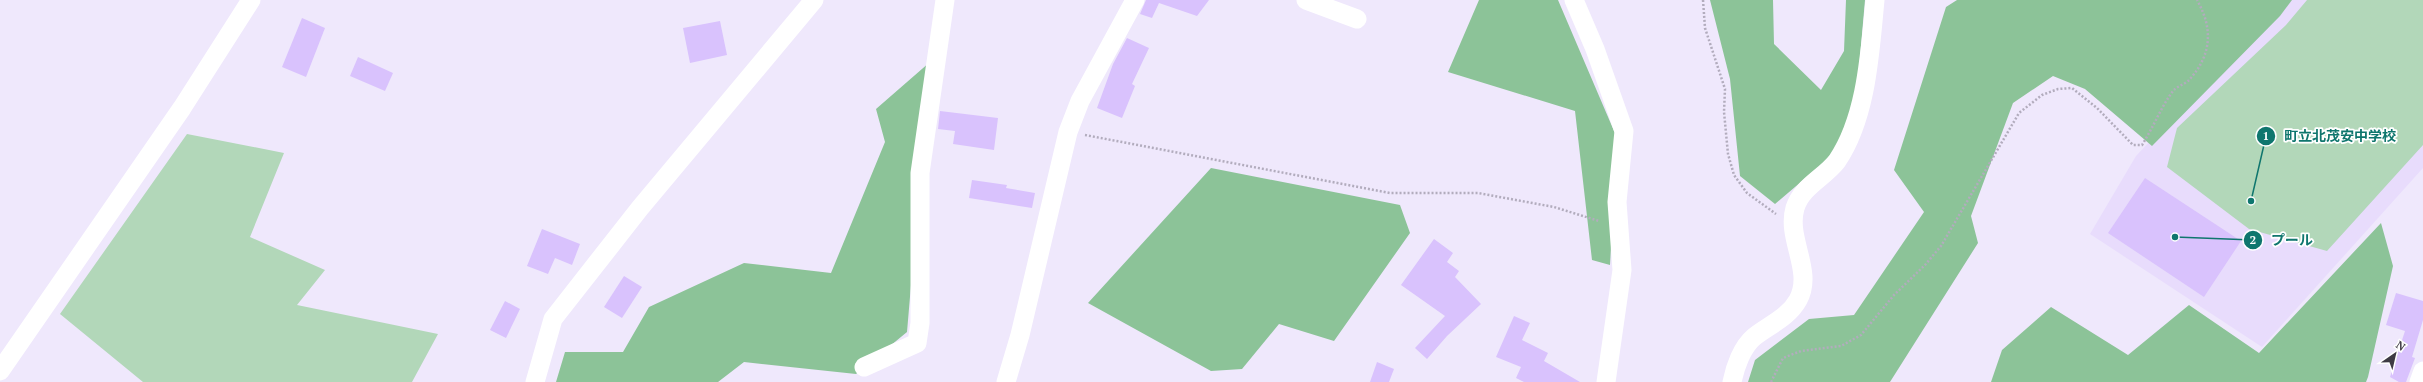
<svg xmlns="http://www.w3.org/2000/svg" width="2423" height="382" viewBox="0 0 2423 382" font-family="'PT Serif','Noto Sans JP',serif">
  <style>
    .built { fill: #e8dcfc }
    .green { fill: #b2d7b9 }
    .forest { fill: #8cc398 }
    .building { fill: #d9c2fd }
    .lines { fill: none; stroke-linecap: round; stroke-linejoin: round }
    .path { stroke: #b2acbd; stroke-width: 2.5; stroke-dasharray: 2 2; stroke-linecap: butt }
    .minor { stroke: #fff; stroke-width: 19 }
    .leader { fill: none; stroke: #0f766e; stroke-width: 1.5 }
    .callout-dot { fill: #0f766e; stroke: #fff; stroke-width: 1.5 }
    .mark-label { font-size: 12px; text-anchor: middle; font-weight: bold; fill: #fff }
    .callout-label { font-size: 14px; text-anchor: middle; font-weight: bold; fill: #0f766e; stroke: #fff; stroke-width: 3.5; stroke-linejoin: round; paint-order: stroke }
  </style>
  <rect width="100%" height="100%" fill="#efe8fc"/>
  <!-- built -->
  <path class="built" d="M2283 0H2423V168L2262 347 2090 234 2136 156Z"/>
  <!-- green -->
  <g class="green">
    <path d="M2307 0H2423V145L2327 251 2249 229 2167 167 2177 128 2286 25Z"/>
    <path d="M187 134 284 153 250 237 325 270 297 305 438 334 412 382H143L60 314Z"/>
  </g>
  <!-- forest -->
  <g class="forest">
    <path d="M1479 0H1558L1617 138 1610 265 1592 260 1575 111 1448 72Z"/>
    <path d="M1710 0H1773L1774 44 1821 90 1844 51 1846 0H1865L1857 91 1836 152 1775 204 1740 176 1730 79Z"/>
    <path d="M1957 0H2292L2280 16 2152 146 2085 89 2053 76 2013 103 1971 216 1978 243 1890 382H1748L1755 360 1809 319 1854 315 1924 212 1894 170 1946 7Z"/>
    <path d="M930 62 907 332 856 374 744 362 718 382H556L565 352H623L649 307 744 263 831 273 885 142 876 109Z"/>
    <path d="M1211 168 1400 205 1410 233 1334 341 1279 324 1242 369 1211 371 1088 303Z"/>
    <path d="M2381 223 2393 266 2368 377 2366 382H1991L2002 350 2051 307 2128 355 2189 305 2259 353Z"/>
  </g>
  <!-- building -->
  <g class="building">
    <path d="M1146 0H1209L1197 16 1159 3 1152 18 1140 14Z"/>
    <path d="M302 18 325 28 306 77 282 67Z"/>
    <path d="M720 21 727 55 690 63 683 28Z"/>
    <path d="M1127 38 1149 48 1132 84 1135 86 1122 118 1097 108 1113 64Z"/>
    <path d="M358 57 393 73 385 91 350 76Z"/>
    <path d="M940 111 998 118 994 150 953 144 955 131 938 129Z"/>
    <path d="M2145 178 2241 241 2204 297 2108 233Z"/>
    <path d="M972 180 1007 185 1006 188 1035 193 1032 208 969 198Z"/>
    <path d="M542 229 580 244 572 265 555 258 548 274 527 266Z"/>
    <path d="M1434 239 1453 253 1447 262 1459 271 1455 277 1481 304 1447 336 1427 359 1415 348 1445 316 1401 285Z"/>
    <path d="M624 276 642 287 622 318 604 307Z"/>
    <path d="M2396 293 2423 301V320L2412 357 2415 358 2406 382H2399L2390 377 2405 331 2386 325Z"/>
    <path d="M505 301 520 309 506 338 490 330Z"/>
    <path d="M1514 316 1530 323 1522 340 1548 353 1544 361 1580 382H1524L1516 378 1521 367 1496 357Z"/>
    <path d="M1377 362 1394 369 1389 382H1370Z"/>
  </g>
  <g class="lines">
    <!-- path -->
    <g class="path">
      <path d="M1703 0 1705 28 1725 89 1724 112 1728 154 1734 175 1747 193 1776 214"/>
      <path d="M1085 135 1390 193H1478L1554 207 1599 221"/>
      <path d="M1771 382 1783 358 1801 351 1841 346 1861 335 1894 295 1925 265 1941 246 2019 113 2042 95 2058 89 2072 88 2097 108 2133 145H2142C2153 128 2161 107 2173 91 2177 86 2186 84 2190 79 2212 54 2213 28 2197 0"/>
    </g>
    <!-- minor -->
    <g class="minor">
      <path d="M1306 0 1357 19"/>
      <path d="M1574 0 1595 49 1624 131 1617 202 1622 270 1606 382"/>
      <path d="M864 367 917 343 920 323V173L945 0"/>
      <path d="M0 371 182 108 251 0"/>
      <path d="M535 382 553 319 640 208 814 0"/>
      <path d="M1006 382 1020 335 1068 132 1080 101 1135 0"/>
      <path d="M1732 382C1735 367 1742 347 1754 337 1769 325 1788 318 1798 300 1814 271 1786 239 1795 208 1802 186 1824 178 1837 161 1867 117 1870 51 1875 0"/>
      <path d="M2419 382 2423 371"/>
    </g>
  </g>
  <!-- callouts -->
  <path class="leader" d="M2251 201L2266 136M2175 237L2253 240"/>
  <g class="callout-dot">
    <circle cx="2251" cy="201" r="4"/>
    <circle cx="2175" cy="237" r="4"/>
    <circle cx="2266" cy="136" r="10"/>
    <circle cx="2253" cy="240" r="10"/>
  </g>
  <g class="mark-label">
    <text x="2266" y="140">1</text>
    <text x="2253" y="244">2</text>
  </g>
  <g class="callout-label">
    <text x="2340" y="141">町立北茂安中学校</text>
    <text x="2292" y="245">プール</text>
  </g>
  <!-- north arrow -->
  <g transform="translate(2395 354) rotate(34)" stroke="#ffffff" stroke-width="3" paint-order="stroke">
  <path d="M0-3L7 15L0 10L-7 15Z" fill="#3e3a44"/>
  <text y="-6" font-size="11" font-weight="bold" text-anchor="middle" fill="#3e3a44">N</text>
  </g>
</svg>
